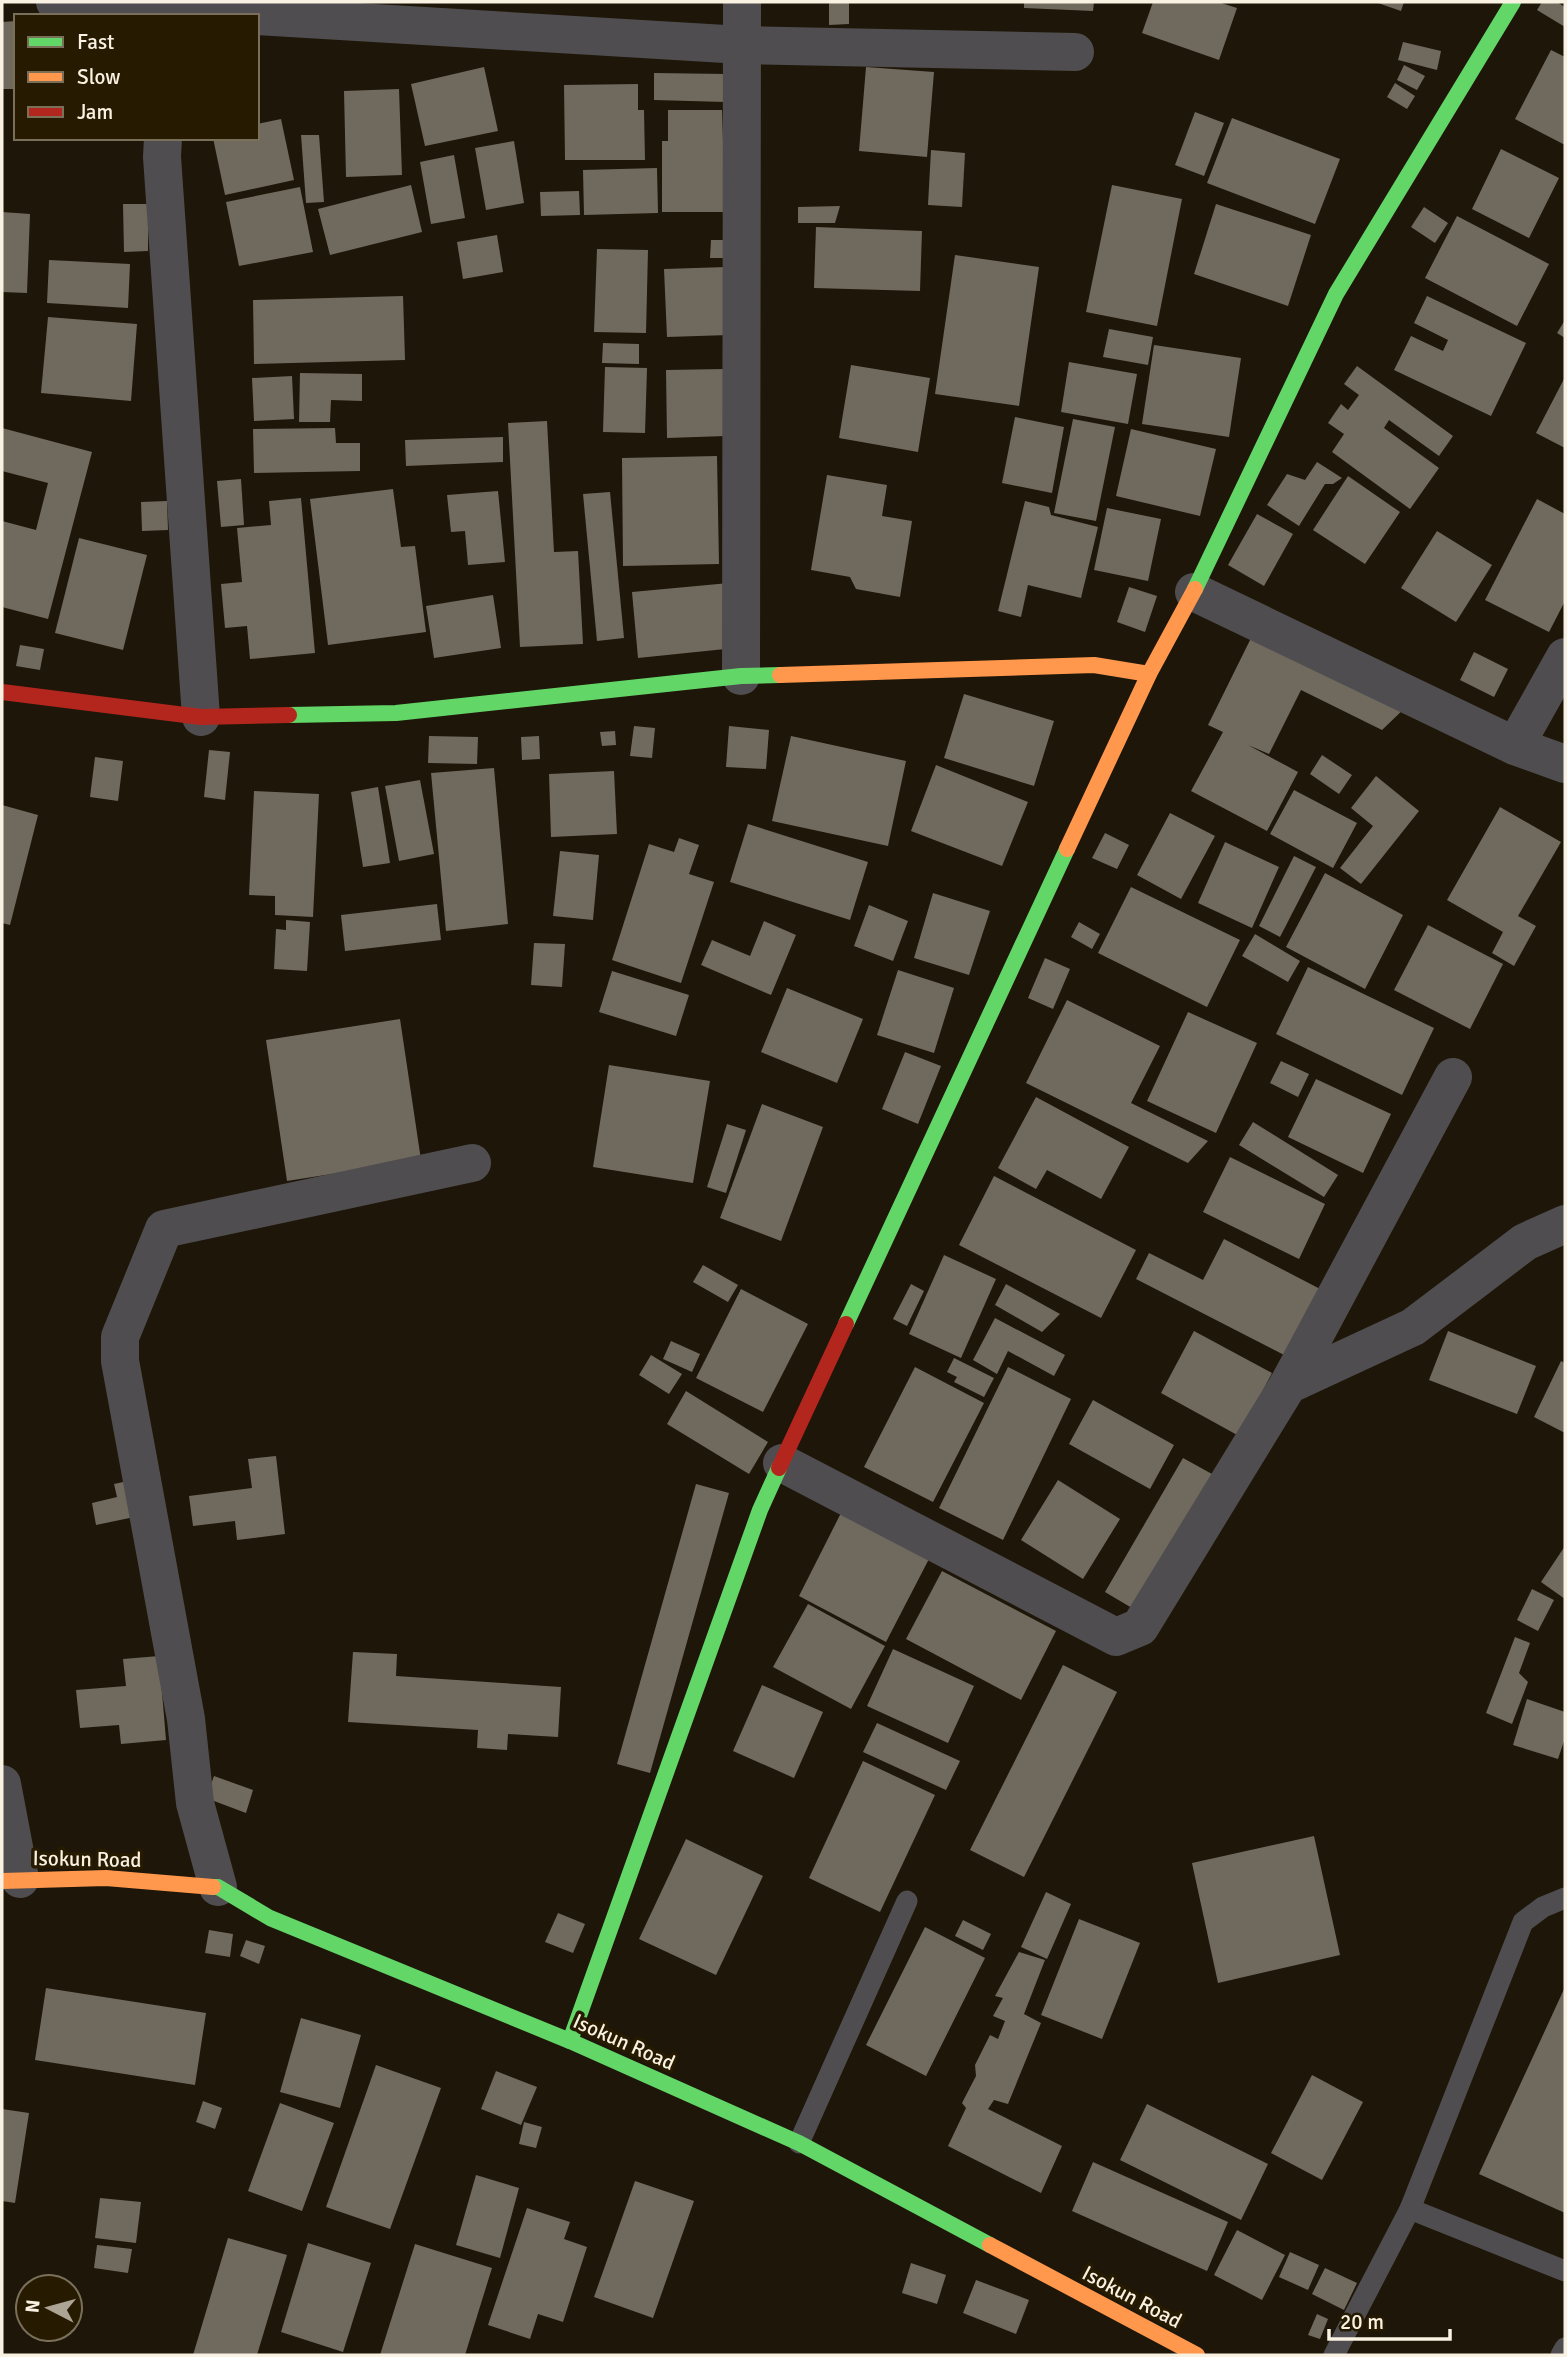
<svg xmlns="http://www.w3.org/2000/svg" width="1567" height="2357" viewBox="0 0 1567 2357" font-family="Signika,sans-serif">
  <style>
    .building { fill: #70695d }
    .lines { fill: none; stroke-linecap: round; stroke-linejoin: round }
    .lane { stroke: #4f4d4f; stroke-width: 21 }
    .street { stroke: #4f4d4f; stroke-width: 38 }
    .fast { stroke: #63d668; stroke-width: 16 }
    .slow { stroke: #ff974d; stroke-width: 16 }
    .jam { stroke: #b3261e; stroke-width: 16 }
    .labels { text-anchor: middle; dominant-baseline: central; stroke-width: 7; stroke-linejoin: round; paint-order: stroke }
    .street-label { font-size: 21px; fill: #f9f1e1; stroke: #261a00 }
  </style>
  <rect width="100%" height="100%" fill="#1e1608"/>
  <!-- building -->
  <g class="building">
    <path d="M829 2H849V24L829 25Z"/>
    <path d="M1024 2H1094L1093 11 1024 8Z"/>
    <path d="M1153 2H1218L1237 8 1219 60 1142 33Z"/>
    <path d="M1375 2H1404L1401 11Z"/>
    <path d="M1542 2H1557L1565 7V27L1537 10Z"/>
    <path d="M16 21V89H2V22Z"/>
    <path d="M1403 42 1441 51 1437 70 1398 60Z"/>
    <path d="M1551 50 1565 57V145L1515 119Z"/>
    <path d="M1404 65 1425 76 1417 90 1397 80Z"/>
    <path d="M484 67 498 131 425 146 411 84Z"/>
    <path d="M866 67 934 72 927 157 859 151Z"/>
    <path d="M654 73 726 74 725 102 654 100Z"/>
    <path d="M1395 83 1415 96 1407 109 1387 97Z"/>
    <path d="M638 84V110H644L645 160H565L564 85Z"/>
    <path d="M399 89 402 175 346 177 344 91Z"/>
    <path d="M668 110H722L723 140 732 212H662V141H668Z"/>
    <path d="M1195 112 1224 123 1204 176 1175 165Z"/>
    <path d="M1232 118 1340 159 1315 224 1207 183Z"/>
    <path d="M281 119 294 180 225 195 213 138H257V124Z"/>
    <path d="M301 135H319L324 202 306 203Z"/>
    <path d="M514 141 524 203 486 210 475 148Z"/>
    <path d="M1501 149 1559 178 1529 238 1472 209Z"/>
    <path d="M931 150 965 153 962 207 928 205Z"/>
    <path d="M454 155 465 218 431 224 420 162Z"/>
    <path d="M657 168 658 213 584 215 583 170Z"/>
    <path d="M411 185 422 232 330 255 318 209Z"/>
    <path d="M1112 185 1182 199 1157 326 1086 312Z"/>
    <path d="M300 187 313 252 239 266 226 202Z"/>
    <path d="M579 191 580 215 541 216 540 192Z"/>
    <path d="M123 204H148V251L124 252Z"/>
    <path d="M1216 204 1311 235 1288 306 1194 274Z"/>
    <path d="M840 206 835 223H798V207Z"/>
    <path d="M1424 207 1448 223 1435 243 1411 227Z"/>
    <path d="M2 212 30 214 27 293 2 292Z"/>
    <path d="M1457 216 1549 264 1517 326 1425 278Z"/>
    <path d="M816 227 922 231 920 291 814 288Z"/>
    <path d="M497 235 503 272 463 279 457 242Z"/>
    <path d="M711 240H732V258H710Z"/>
    <path d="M597 249 648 250 646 333 594 332Z"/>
    <path d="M955 255 1039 267 1019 406 935 394Z"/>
    <path d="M49 260 130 264 128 308 47 303Z"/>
    <path d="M726 267 729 335 667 337 664 269Z"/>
    <path d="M403 296 405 360 254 364 253 300Z"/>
    <path d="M1427 296 1526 343 1491 416 1394 370 1411 336 1443 351 1448 340 1414 323Z"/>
    <path d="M48 317 137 324 131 401 41 393Z"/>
    <path d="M1565 320V338L1557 333Z"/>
    <path d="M1109 329 1153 337 1148 365 1103 357Z"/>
    <path d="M603 343 639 344V364L602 363Z"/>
    <path d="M1154 345 1241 358 1229 437 1142 424Z"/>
    <path d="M1069 362 1137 374 1128 424 1061 412Z"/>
    <path d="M851 365 930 378 918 452 839 438Z"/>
    <path d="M1357 366 1453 436 1439 456 1389 420 1384 428 1439 468 1410 509 1332 452 1344 434 1328 423 1341 404 1348 410 1359 395 1344 384Z"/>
    <path d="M605 367 647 368 645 433 603 432Z"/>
    <path d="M725 369 726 436 667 438 666 370Z"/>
    <path d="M300 373 362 374V401L331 400 330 422H299Z"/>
    <path d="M292 376 294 419 254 421 252 378Z"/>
    <path d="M1565 377V448L1536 433Z"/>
    <path d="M1015 417 1064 427 1052 493 1002 483Z"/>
    <path d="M1073 419 1115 427 1096 521 1054 513Z"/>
    <path d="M547 421 554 552 578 551 583 644 520 647 508 423Z"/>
    <path d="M2 428 92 452 48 619 2 607V521L36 530 48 483 2 471Z"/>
    <path d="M335 428 336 443H360V471L254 473 253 429Z"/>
    <path d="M1131 429 1216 449 1200 516 1116 496Z"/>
    <path d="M503 437V462L406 466 405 440Z"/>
    <path d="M717 456 719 564 623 566 622 458Z"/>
    <path d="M1317 462 1342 478 1333 484H1325L1299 526 1267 505 1287 474 1305 480Z"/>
    <path d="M827 475 887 485 882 516 912 521 900 597 856 589 850 577 811 570Z"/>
    <path d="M1348 476 1400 512 1365 564 1313 530Z"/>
    <path d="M241 479 244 525 221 527 217 481Z"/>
    <path d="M393 489 401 547 415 546 426 632 328 645 310 499Z"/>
    <path d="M498 491 505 562 468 565 465 531 451 532 447 495Z"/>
    <path d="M610 492 624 638 597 641 583 494Z"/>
    <path d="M301 498 315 653 250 659 247 626 225 628 221 584 242 582 237 528 271 525 269 501Z"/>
    <path d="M1537 499 1565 514V601L1549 632 1485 600Z"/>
    <path d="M167 501 168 530 142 531 141 502Z"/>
    <path d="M1025 501 1049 507 1051 515 1098 527 1081 598 1028 585 1021 617 998 611Z"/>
    <path d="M1107 508 1161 519 1148 581 1094 570Z"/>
    <path d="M1257 514 1293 534 1264 586 1228 565Z"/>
    <path d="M1437 531 1492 565 1456 622 1401 588Z"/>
    <path d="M79 538 147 555 123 650 55 633Z"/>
    <path d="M729 583 735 648 638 658 632 592Z"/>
    <path d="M1129 587 1157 596 1145 632 1117 622Z"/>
    <path d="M493 595 501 648 434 658 426 606Z"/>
    <path d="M1255 630 1407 706 1382 730 1301 690 1269 754 1248 745 1298 772 1267 831 1191 791 1223 732 1208 725Z"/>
    <path d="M20 645 44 649 40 670 16 666Z"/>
    <path d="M1474 652 1508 669 1494 697 1460 680Z"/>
    <path d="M964 694 1054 721 1034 786 944 758Z"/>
    <path d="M634 726 655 728 652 758 630 756Z"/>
    <path d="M729 726 769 730 766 769 726 767Z"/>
    <path d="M615 731 616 745 602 746 600 732Z"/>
    <path d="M429 736 478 737 477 764 428 763Z"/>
    <path d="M539 736 540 759 522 760 521 737Z"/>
    <path d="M791 736 906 761 888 846 772 821Z"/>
    <path d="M209 750 230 752 225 800 204 797Z"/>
    <path d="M1322 755 1352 775 1339 794 1310 774Z"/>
    <path d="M95 757 123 761 118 801 90 797Z"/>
    <path d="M936 765 1028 802 1002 866 911 831Z"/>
    <path d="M494 768 508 924 446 931 431 773Z"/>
    <path d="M614 771 617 834 551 837 549 774Z"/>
    <path d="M1376 776 1419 811 1361 884 1340 868 1373 826 1351 808Z"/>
    <path d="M420 780 434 854 399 861 385 786Z"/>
    <path d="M378 787 390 863 363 867 351 792Z"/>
    <path d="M1294 790 1357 823 1333 868 1270 834Z"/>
    <path d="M254 791 319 794 313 917 275 915V896L249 895Z"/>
    <path d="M2 805 38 815 10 925 2 923Z"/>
    <path d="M1500 807 1561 842 1518 916 1536 926 1514 966 1492 953 1503 932 1447 900Z"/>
    <path d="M1170 813 1215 836 1181 899 1137 875Z"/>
    <path d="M748 824 868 862 850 920 730 882Z"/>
    <path d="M1105 833 1129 845 1117 869 1092 858Z"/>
    <path d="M679 838 699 845 689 874 714 882 681 983 612 960 649 844 674 852Z"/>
    <path d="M1225 842 1279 867 1252 928 1198 903Z"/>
    <path d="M560 851 599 855 593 920 553 916Z"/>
    <path d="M1294 856 1316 867 1280 937 1259 926Z"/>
    <path d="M1325 873 1403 915 1365 989 1286 947Z"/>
    <path d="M1131 887 1240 940 1207 1007 1098 953Z"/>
    <path d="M933 893 990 911 969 975 914 958Z"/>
    <path d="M437 904 441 940 345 951 341 915Z"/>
    <path d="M869 905 908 921 893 961 854 946Z"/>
    <path d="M286 920 310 922 307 971 274 969 276 929 286 930Z"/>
    <path d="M764 921 796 935 771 995 701 965 712 940 750 956Z"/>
    <path d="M1079 922 1100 934 1092 949 1071 937Z"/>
    <path d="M1428 925 1503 964 1470 1029 1394 990Z"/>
    <path d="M1255 934 1300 961 1288 982 1242 956Z"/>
    <path d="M534 943 565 944 562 987 531 985Z"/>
    <path d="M1045 958 1070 969 1053 1009 1028 998Z"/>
    <path d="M1308 967 1434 1028 1402 1095 1276 1034Z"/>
    <path d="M898 970 954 988 934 1053 877 1035Z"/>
    <path d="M612 971 689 995 676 1036 599 1012Z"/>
    <path d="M787 988 863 1019 837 1083 761 1052Z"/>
    <path d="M1067 1000 1160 1046 1131 1103 1208 1141 1188 1163 1026 1083Z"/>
    <path d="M1188 1012 1257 1043 1216 1133 1147 1101Z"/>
    <path d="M400 1019 421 1160 287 1181 266 1040Z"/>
    <path d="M905 1052 941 1066 918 1124 882 1109Z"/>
    <path d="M1281 1061 1309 1074 1298 1097 1270 1083Z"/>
    <path d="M609 1065 710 1081 693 1183 593 1167Z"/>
    <path d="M1316 1079 1391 1114 1363 1173 1288 1137Z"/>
    <path d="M1036 1097 1129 1147 1101 1199 1047 1170 1036 1189 998 1168Z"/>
    <path d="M762 1104 823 1127 781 1241 720 1218Z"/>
    <path d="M1253 1122 1338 1175 1324 1197 1239 1145Z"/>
    <path d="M727 1124 746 1130 726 1193 707 1187Z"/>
    <path d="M1230 1157 1325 1204 1299 1259 1203 1212Z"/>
    <path d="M994 1176 1136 1250 1101 1318 959 1245Z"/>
    <path d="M1224 1239 1324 1291 1290 1358 1136 1279 1149 1253 1203 1280Z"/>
    <path d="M944 1255 996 1279 961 1358 909 1334Z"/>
    <path d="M703 1265 738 1285 728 1302 693 1282Z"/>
    <path d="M911 1284 924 1291 907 1326 893 1319Z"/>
    <path d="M1006 1284 1060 1314 1042 1332 995 1305Z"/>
    <path d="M741 1289 808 1324 763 1412 696 1378Z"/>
    <path d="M995 1318 1065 1355 1054 1376 1008 1351 997 1374 973 1360Z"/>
    <path d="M1194 1331 1272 1373 1239 1436 1161 1393Z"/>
    <path d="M1448 1331 1536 1366 1517 1414 1429 1380Z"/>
    <path d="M671 1341 700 1354 692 1372 663 1359Z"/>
    <path d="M651 1355 682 1374 669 1394 639 1375Z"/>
    <path d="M954 1358 994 1378 984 1397 954 1382 957 1377 947 1372Z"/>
    <path d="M1561 1361 1565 1363V1433L1534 1417Z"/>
    <path d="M915 1367 984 1403 933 1502 864 1467Z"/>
    <path d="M1008 1367 1071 1399 1003 1540 939 1508Z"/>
    <path d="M686 1391 768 1442 749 1474 667 1424Z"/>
    <path d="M1093 1400 1174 1445 1150 1489 1069 1444Z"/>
    <path d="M276 1456 285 1534 237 1540 235 1521 193 1526 189 1496 252 1488 248 1459Z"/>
    <path d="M1183 1458 1212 1474 1142 1614 1105 1592Z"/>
    <path d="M137 1479 144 1515 96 1525 92 1503 117 1497 114 1484Z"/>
    <path d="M1058 1480 1120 1519 1083 1579 1021 1540Z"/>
    <path d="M696 1484 729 1493 650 1773 617 1764Z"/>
    <path d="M842 1511 930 1557 886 1642 799 1596Z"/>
    <path d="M1565 1546V1599L1541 1582Z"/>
    <path d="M942 1571 1056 1631 1021 1700 906 1639Z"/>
    <path d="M1532 1589 1554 1600 1538 1631 1517 1620Z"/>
    <path d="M808 1604 885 1646 851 1709 773 1667Z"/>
    <path d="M1515 1637 1530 1643 1519 1673 1528 1682 1512 1724 1486 1713Z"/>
    <path d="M893 1649 974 1686 948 1743 867 1706Z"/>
    <path d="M353 1652 397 1654 396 1676 561 1687 558 1737 508 1734 507 1750 477 1748 478 1730 348 1722Z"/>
    <path d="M159 1656 166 1740 121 1744 119 1725 80 1728 76 1690 126 1686 123 1659Z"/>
    <path d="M1063 1665 1117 1692 1024 1877 970 1850Z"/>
    <path d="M762 1685 823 1712 794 1778 733 1751Z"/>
    <path d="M1527 1699 1565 1712V1738L1558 1759 1513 1745Z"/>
    <path d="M877 1723 960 1761 946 1790 863 1752Z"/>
    <path d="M863 1761 935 1795 880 1912 809 1878Z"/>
    <path d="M214 1776 253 1790 246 1813 206 1798Z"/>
    <path d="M1314 1836 1340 1955 1218 1983 1192 1863Z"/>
    <path d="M686 1839 763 1876 716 1975 639 1939Z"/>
    <path d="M1046 1892 1071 1904 1047 1959 1021 1947Z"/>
    <path d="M558 1913 585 1924 573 1953 545 1942Z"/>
    <path d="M1079 1919 1140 1943 1102 2039 1041 2015Z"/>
    <path d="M963 1920 991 1934 983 1950 955 1936Z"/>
    <path d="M925 1927 985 1958 926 2076 866 2045Z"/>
    <path d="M209 1930 233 1934 230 1957 205 1953Z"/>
    <path d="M246 1940 265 1946 259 1964 240 1956Z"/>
    <path d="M1019 1952 1045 1960 1024 2014 1041 2023 1008 2104 994 2100 988 2109 1062 2146 1041 2193 948 2146 966 2108 962 2103 976 2076 975 2065 990 2035 998 2039 1005 2021 993 2016 1003 1998 995 1996Z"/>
    <path d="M1565 1987V2213L1479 2174Z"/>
    <path d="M46 1988 206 2013 195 2085 35 2060Z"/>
    <path d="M301 2018 361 2035 340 2108 280 2092Z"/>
    <path d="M376 2065 441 2088 390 2229 326 2207Z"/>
    <path d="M496 2071 537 2087 521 2125 481 2109Z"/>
    <path d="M1312 2075 1363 2102 1322 2180 1271 2153Z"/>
    <path d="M203 2101 222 2108 215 2129 196 2122Z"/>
    <path d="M280 2103 334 2123 302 2211 248 2191Z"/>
    <path d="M1147 2104 1268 2164 1241 2220 1120 2160Z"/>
    <path d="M2 2109 29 2113 15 2203 2 2201Z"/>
    <path d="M524 2122 542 2127 536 2148 519 2144Z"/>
    <path d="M1093 2162 1228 2222 1207 2271 1072 2211Z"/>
    <path d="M476 2175 519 2188 500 2258 456 2245Z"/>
    <path d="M635 2181 694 2201 653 2318 594 2297Z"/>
    <path d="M100 2198 141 2202 136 2243 95 2238Z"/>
    <path d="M527 2208 570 2222 564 2239 587 2247 563 2322 538 2314 530 2339 488 2325Z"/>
    <path d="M1237 2230 1285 2255 1262 2300 1214 2275Z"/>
    <path d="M228 2238 287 2255 257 2355H193Z"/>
    <path d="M308 2243 371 2263 343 2352 281 2332Z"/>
    <path d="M415 2244 492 2268 465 2355H380Z"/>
    <path d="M97 2245 132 2249 128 2273 94 2268Z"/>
    <path d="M1290 2252 1319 2265 1308 2290 1279 2277Z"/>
    <path d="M911 2263 946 2275 937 2304 902 2293Z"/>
    <path d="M1325 2268 1357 2283 1344 2310 1312 2294Z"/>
    <path d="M976 2280 1029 2300 1016 2334 963 2313Z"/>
    <path d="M1317 2314 1328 2319 1320 2339 1308 2335Z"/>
  </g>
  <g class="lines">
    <!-- lane -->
    <g class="lane">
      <path d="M799 2143 907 1901"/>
      <path d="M1410 2209 1565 2271"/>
      <path d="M1334 2355 1410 2209 1523 1922 1543 1907 1565 1898"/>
      <path d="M1561 2355 1565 2348"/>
    </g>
    <!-- street -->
    <g class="street">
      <path d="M55 2 256 16"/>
      <path d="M257 16 742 45 1075 52"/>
      <path d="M163 138 162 157 201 717"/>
      <path d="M1194 592 1515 746 1565 764"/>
      <path d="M741 676 742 2"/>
      <path d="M1515 746 1565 657"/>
      <path d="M1288 1385 1453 1077"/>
      <path d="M782 1463 1116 1637 1140 1627 1288 1385 1413 1327 1525 1242 1565 1224"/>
      <path d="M2 1784 20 1879"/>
      <path d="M218 1887 195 1803 186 1719 120 1361V1337L164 1229 472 1163"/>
    </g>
    <!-- fast -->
    <g class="fast">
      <path d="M1195 589 1336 294 1513 2"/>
      <path d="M289 715 396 713 741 676 780 675"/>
      <path d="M846 1324 1067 849"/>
      <path d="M213 1887H218L270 1918 570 2041 799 2143 990 2245"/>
      <path d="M570 2041 760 1510 779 1468"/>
    </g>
    <!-- slow -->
    <g class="slow">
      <path d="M780 675 1094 665 1149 674"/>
      <path d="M1067 849 1149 674 1195 589"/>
      <path d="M2 1881 106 1878 213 1887"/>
      <path d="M990 2245 1197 2355"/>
    </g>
    <!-- jam -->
    <g class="jam">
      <path d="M2 692 201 717 289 715"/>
      <path d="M779 1468 846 1324"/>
    </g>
  </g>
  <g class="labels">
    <!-- street labels -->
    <g class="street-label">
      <text transform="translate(87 1859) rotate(1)">Isokun Road</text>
      <text transform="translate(624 2042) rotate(24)">Isokun Road</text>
      <text transform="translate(1132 2297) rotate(28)">Isokun Road</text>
    </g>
  </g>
  <!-- border -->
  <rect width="1567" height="2357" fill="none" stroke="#f9f1e1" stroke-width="7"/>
  <!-- legend -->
  <rect x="14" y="14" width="245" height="126" fill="#261a00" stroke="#7a705a" stroke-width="2"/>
  <rect x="28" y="37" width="35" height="10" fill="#63d668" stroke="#7a705a" stroke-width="2"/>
  <text x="77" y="49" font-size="21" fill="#f9f1e1">Fast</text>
  <rect x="28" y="72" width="35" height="10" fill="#ff974d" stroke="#7a705a" stroke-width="2"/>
  <text x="77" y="84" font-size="21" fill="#f9f1e1">Slow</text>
  <rect x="28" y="107" width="35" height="10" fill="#b3261e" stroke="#7a705a" stroke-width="2"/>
  <text x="77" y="119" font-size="21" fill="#f9f1e1">Jam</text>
  <!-- north arrow -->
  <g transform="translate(49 2308) rotate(276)"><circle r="33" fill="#261a00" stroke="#7a705a" stroke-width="2"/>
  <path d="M0-5L12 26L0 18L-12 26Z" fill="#aca495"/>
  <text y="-10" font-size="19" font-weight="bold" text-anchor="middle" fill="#f9f1e1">N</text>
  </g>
  <!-- scale -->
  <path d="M1329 2329v10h121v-10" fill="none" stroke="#f9f1e1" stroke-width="3.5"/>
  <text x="1340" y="2329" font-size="21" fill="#f9f1e1" stroke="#261a00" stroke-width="5" paint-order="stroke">20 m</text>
</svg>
